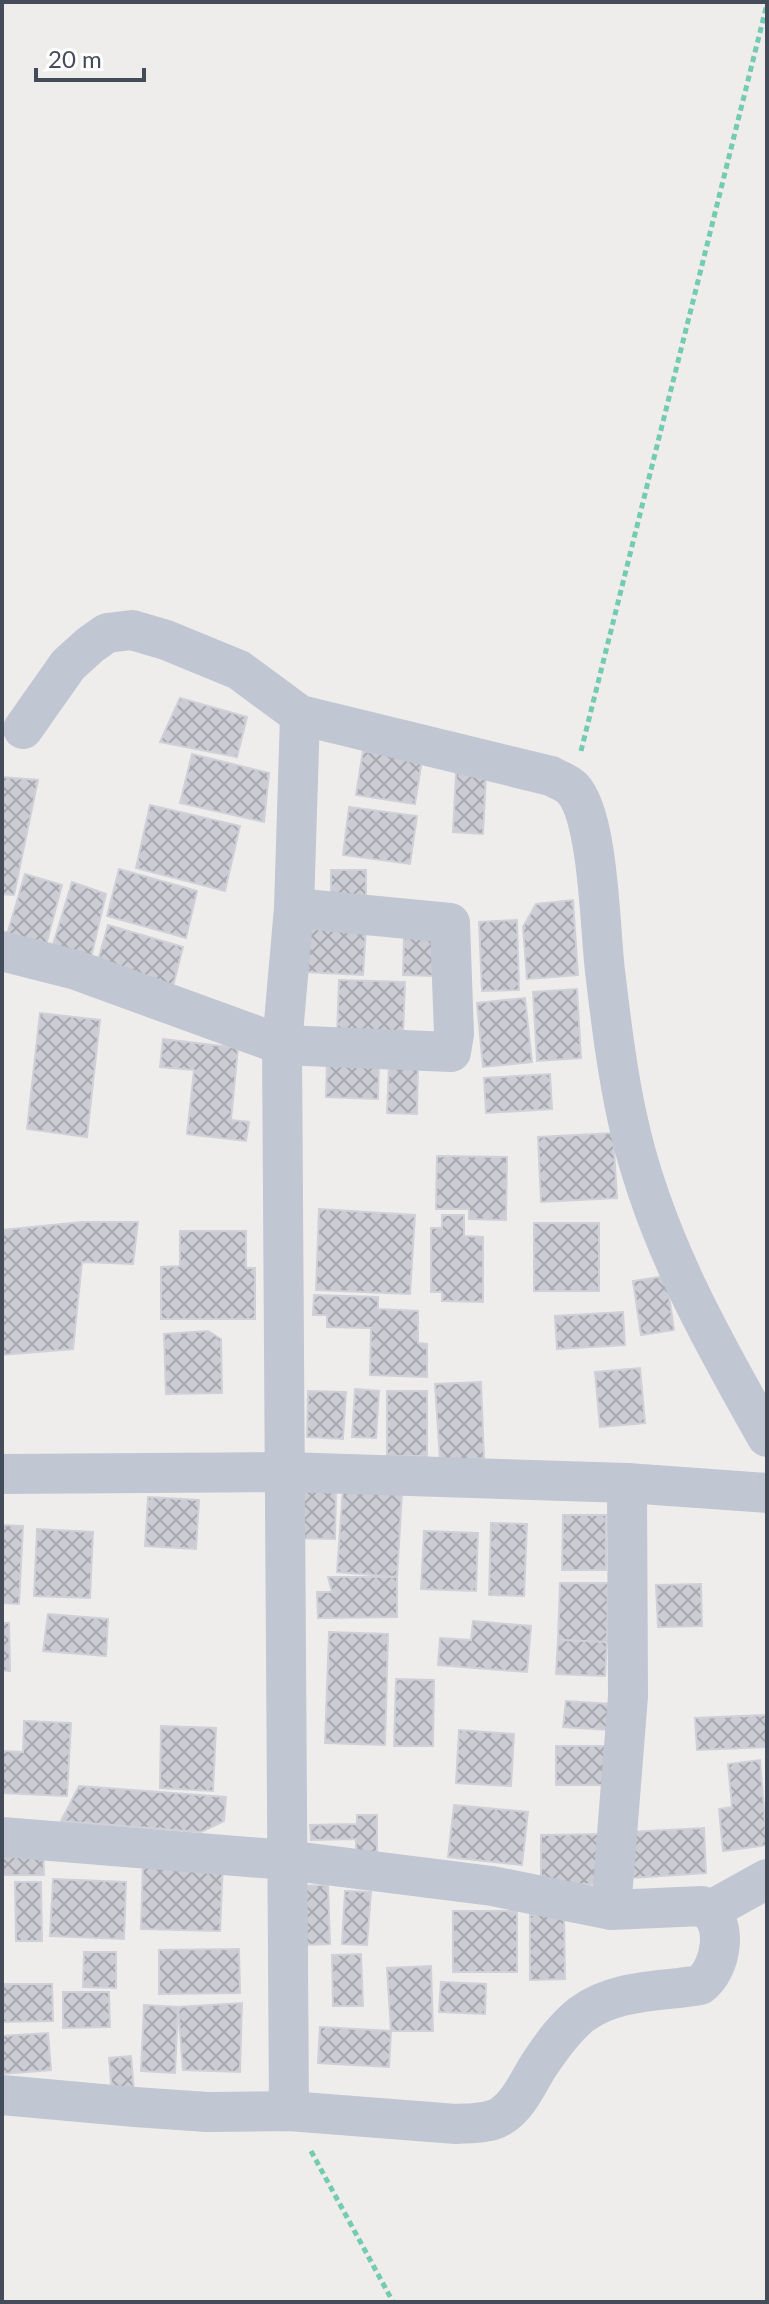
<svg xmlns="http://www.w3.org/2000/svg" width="769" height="2304" viewBox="0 0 769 2304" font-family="Lato,sans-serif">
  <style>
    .building { fill: url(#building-cross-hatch); stroke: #d0d1d8; stroke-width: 2 }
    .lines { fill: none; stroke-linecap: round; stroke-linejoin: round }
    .path { stroke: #73cbb1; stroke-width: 5; stroke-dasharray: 6 4; stroke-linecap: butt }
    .street { stroke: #c0c6d2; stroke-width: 40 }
  </style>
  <defs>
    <pattern id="building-cross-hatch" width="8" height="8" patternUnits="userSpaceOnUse" patternTransform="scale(2)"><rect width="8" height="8" fill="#cccdd4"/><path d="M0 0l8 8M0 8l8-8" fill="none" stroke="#a7a9af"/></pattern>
  </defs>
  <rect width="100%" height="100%" fill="#efedec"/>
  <!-- building -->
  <g class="building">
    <path d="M180 698 247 717 237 757 160 742Z"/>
    <path d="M363 751 422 760 415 804 356 795Z"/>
    <path d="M192 754 269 773 264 822 180 803Z"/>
    <path d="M456 773 486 775 483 834 453 832Z"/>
    <path d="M2 777 38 780 14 895 2 894Z"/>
    <path d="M150 805 240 826 225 891 136 868Z"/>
    <path d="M349 807 417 816 410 864 343 855Z"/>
    <path d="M119 869 197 891 186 938 107 916Z"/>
    <rect x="331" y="870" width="35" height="26"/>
    <path d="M25 874 62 885 45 949 6 938Z"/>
    <path d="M72 882 106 894 90 962 51 951Z"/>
    <path d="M573 900 578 975 527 979 523 927 536 904Z"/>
    <path d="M517 920 519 990 482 991 479 922Z"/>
    <path d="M108 925 183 947 171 994 95 971Z"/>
    <path d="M307 926 366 929 363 975 304 972Z"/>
    <path d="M404 937 434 938 433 976 403 975Z"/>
    <path d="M339 980 405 982 403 1037 337 1035Z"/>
    <path d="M577 989 581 1058 537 1061 533 992Z"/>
    <path d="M525 998 532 1062 483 1067 477 1003Z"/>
    <path d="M40 1013 100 1020 87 1137 27 1129Z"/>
    <path d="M163 1039 238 1048 231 1120 249 1122 246 1141 187 1134 194 1070 160 1067Z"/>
    <path d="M327 1059 379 1060 378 1099 326 1097Z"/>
    <path d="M389 1064H418L417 1114 387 1113Z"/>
    <path d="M550 1074 552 1109 486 1113 484 1078Z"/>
    <path d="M613 1133 617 1198 541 1202 538 1137Z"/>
    <path d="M437 1156 507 1157 506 1220 469 1219V1209H436Z"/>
    <path d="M319 1209 415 1215 410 1294 316 1290Z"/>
    <path d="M442 1215H464V1236L483 1237V1302L442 1301V1292H431V1228H442Z"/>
    <path d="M82 1222H138L133 1264 82 1262 73 1349 2 1355V1230Z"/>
    <rect x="534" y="1223" width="65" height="68"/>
    <path d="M180 1231H246V1268H255V1319H161V1267L180 1266Z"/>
    <path d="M666 1276 674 1330 641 1335 633 1281Z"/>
    <path d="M314 1295 378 1297V1309L418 1311V1343L427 1344V1377L370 1375 371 1328 327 1327V1315H313Z"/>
    <path d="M623 1312 625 1345 557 1349 555 1316Z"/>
    <path d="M208 1331 221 1339 222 1393 166 1394 164 1334Z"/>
    <path d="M640 1368 645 1423 600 1427 595 1372Z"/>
    <path d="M481 1382 484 1458 440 1461 435 1384Z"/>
    <path d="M355 1389 379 1391 376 1438 352 1437Z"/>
    <path d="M308 1391 346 1392 343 1439 307 1437Z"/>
    <rect x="387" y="1391" width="40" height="65"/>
    <path d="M343 1488 402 1493 397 1577 337 1572Z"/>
    <path d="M292 1491 336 1492 335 1539 292 1538Z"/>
    <path d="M148 1497 199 1500 196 1549 145 1546Z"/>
    <path d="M563 1515H606V1570H562Z"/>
    <path d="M491 1523 527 1524 524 1596 489 1595Z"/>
    <path d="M2 1525 23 1526 19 1604 2 1603Z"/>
    <path d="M37 1529 93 1532 90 1598 34 1596Z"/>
    <path d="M424 1531 478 1533 476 1591 421 1589Z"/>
    <path d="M328 1577H397V1617L318 1618 317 1592H332Z"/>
    <path d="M560 1583H608L607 1642 558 1640Z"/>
    <path d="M701 1584 702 1626 658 1627 656 1585Z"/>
    <path d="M48 1614 108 1619 106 1656 43 1651Z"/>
    <path d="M473 1621 531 1626 527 1672 438 1665 440 1638 471 1640Z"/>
    <path d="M2 1623H9L10 1671 2 1670Z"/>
    <path d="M329 1632 388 1634 385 1745 325 1743Z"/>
    <path d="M558 1640 607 1642 605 1676 556 1674Z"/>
    <path d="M396 1679 434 1680 433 1746H394Z"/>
    <path d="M566 1701 611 1704 609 1730 563 1727Z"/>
    <path d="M767 1715V1747L697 1750 695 1718Z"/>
    <path d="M24 1721 71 1723 67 1796 2 1793V1751L23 1752Z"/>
    <path d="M161 1726 216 1728 213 1791 160 1788Z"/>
    <path d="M459 1730 514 1734 511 1786 456 1783Z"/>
    <path d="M556 1746H614L613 1785H556Z"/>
    <path d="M760 1760 767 1845 723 1851 719 1809 732 1807 728 1764Z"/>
    <path d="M79 1786 226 1797 224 1821 201 1832 61 1821Z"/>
    <path d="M454 1805 528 1812 522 1865 448 1857Z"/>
    <path d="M357 1815H377V1854L356 1855V1839L311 1840 310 1825 357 1824Z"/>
    <path d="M704 1828 706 1873 632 1878 629 1832Z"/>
    <path d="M604 1834 605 1884 541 1885V1835Z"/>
    <path d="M2 1849H43L44 1875H2Z"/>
    <path d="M143 1860 223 1863 220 1931 141 1929Z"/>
    <path d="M53 1879 126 1882 124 1939 50 1936Z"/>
    <path d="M15 1882H41L42 1941H16Z"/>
    <path d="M328 1885 330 1944 300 1945 297 1886Z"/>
    <path d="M345 1891 371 1892 367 1945 342 1944Z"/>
    <rect x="453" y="1911" width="64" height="61"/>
    <path d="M564 1914 565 1979 530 1980V1915Z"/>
    <path d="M239 1949 240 1993 159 1994V1950Z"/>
    <path d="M84 1952H116V1988L83 1987Z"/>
    <path d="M361 1954 363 2006H333L332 1955Z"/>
    <path d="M431 1966 433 2031H391L387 1968Z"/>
    <path d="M441 1982 486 1984 485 2014 439 2012Z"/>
    <path d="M2 1984H52L53 2021 2 2022Z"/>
    <path d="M63 1992H109L110 2027 63 2028Z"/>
    <path d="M242 2003 240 2072 183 2070 178 2007Z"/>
    <path d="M144 2005 178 2007 175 2073 141 2071Z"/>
    <path d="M320 2027 391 2031 389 2067 318 2063Z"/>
    <path d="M48 2033 51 2070 2 2074V2036Z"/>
    <path d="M131 2056 134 2091 112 2093 109 2058Z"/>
  </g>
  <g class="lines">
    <!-- path -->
    <g class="path">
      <path d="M581 751 767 4"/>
      <path d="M311 2151 393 2302"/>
    </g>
    <!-- street -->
    <g class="street">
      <path d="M23 729 68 665 90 645 107 633 132 630 166 640 239 670 300 715 551 776C558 780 567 783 572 788 599 815 600 931 605 971 611 1021 617 1072 628 1121 653 1235 710 1337 767 1437"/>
      <path d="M2 951 76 970 282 1045 451 1052 454 1034 450 923 294 908"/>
      <path d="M2 1474 286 1472 627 1483 767 1493"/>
      <path d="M2 1837 286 1860 492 1886 611 1910 702 1906C730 1919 722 1969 700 1985 660 1992 616 1989 582 2014 565 2027 551 2047 539 2065 528 2082 520 2103 503 2115 490 2124 472 2123 456 2124L289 2111 207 2112 135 2107 2 2095"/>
      <path d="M611 1910 628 1696 627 1483"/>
      <path d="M711 1910 767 1879"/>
      <path d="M289 2111 282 1045 294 908 300 715"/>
    </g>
  </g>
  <!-- border -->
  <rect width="769" height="2304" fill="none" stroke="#454c59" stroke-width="8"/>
  <!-- scale -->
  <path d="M36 68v12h108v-12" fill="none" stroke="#454c59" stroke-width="4"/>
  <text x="48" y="68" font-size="24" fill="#454c59" stroke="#ffffff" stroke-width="6" paint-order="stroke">20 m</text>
</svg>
